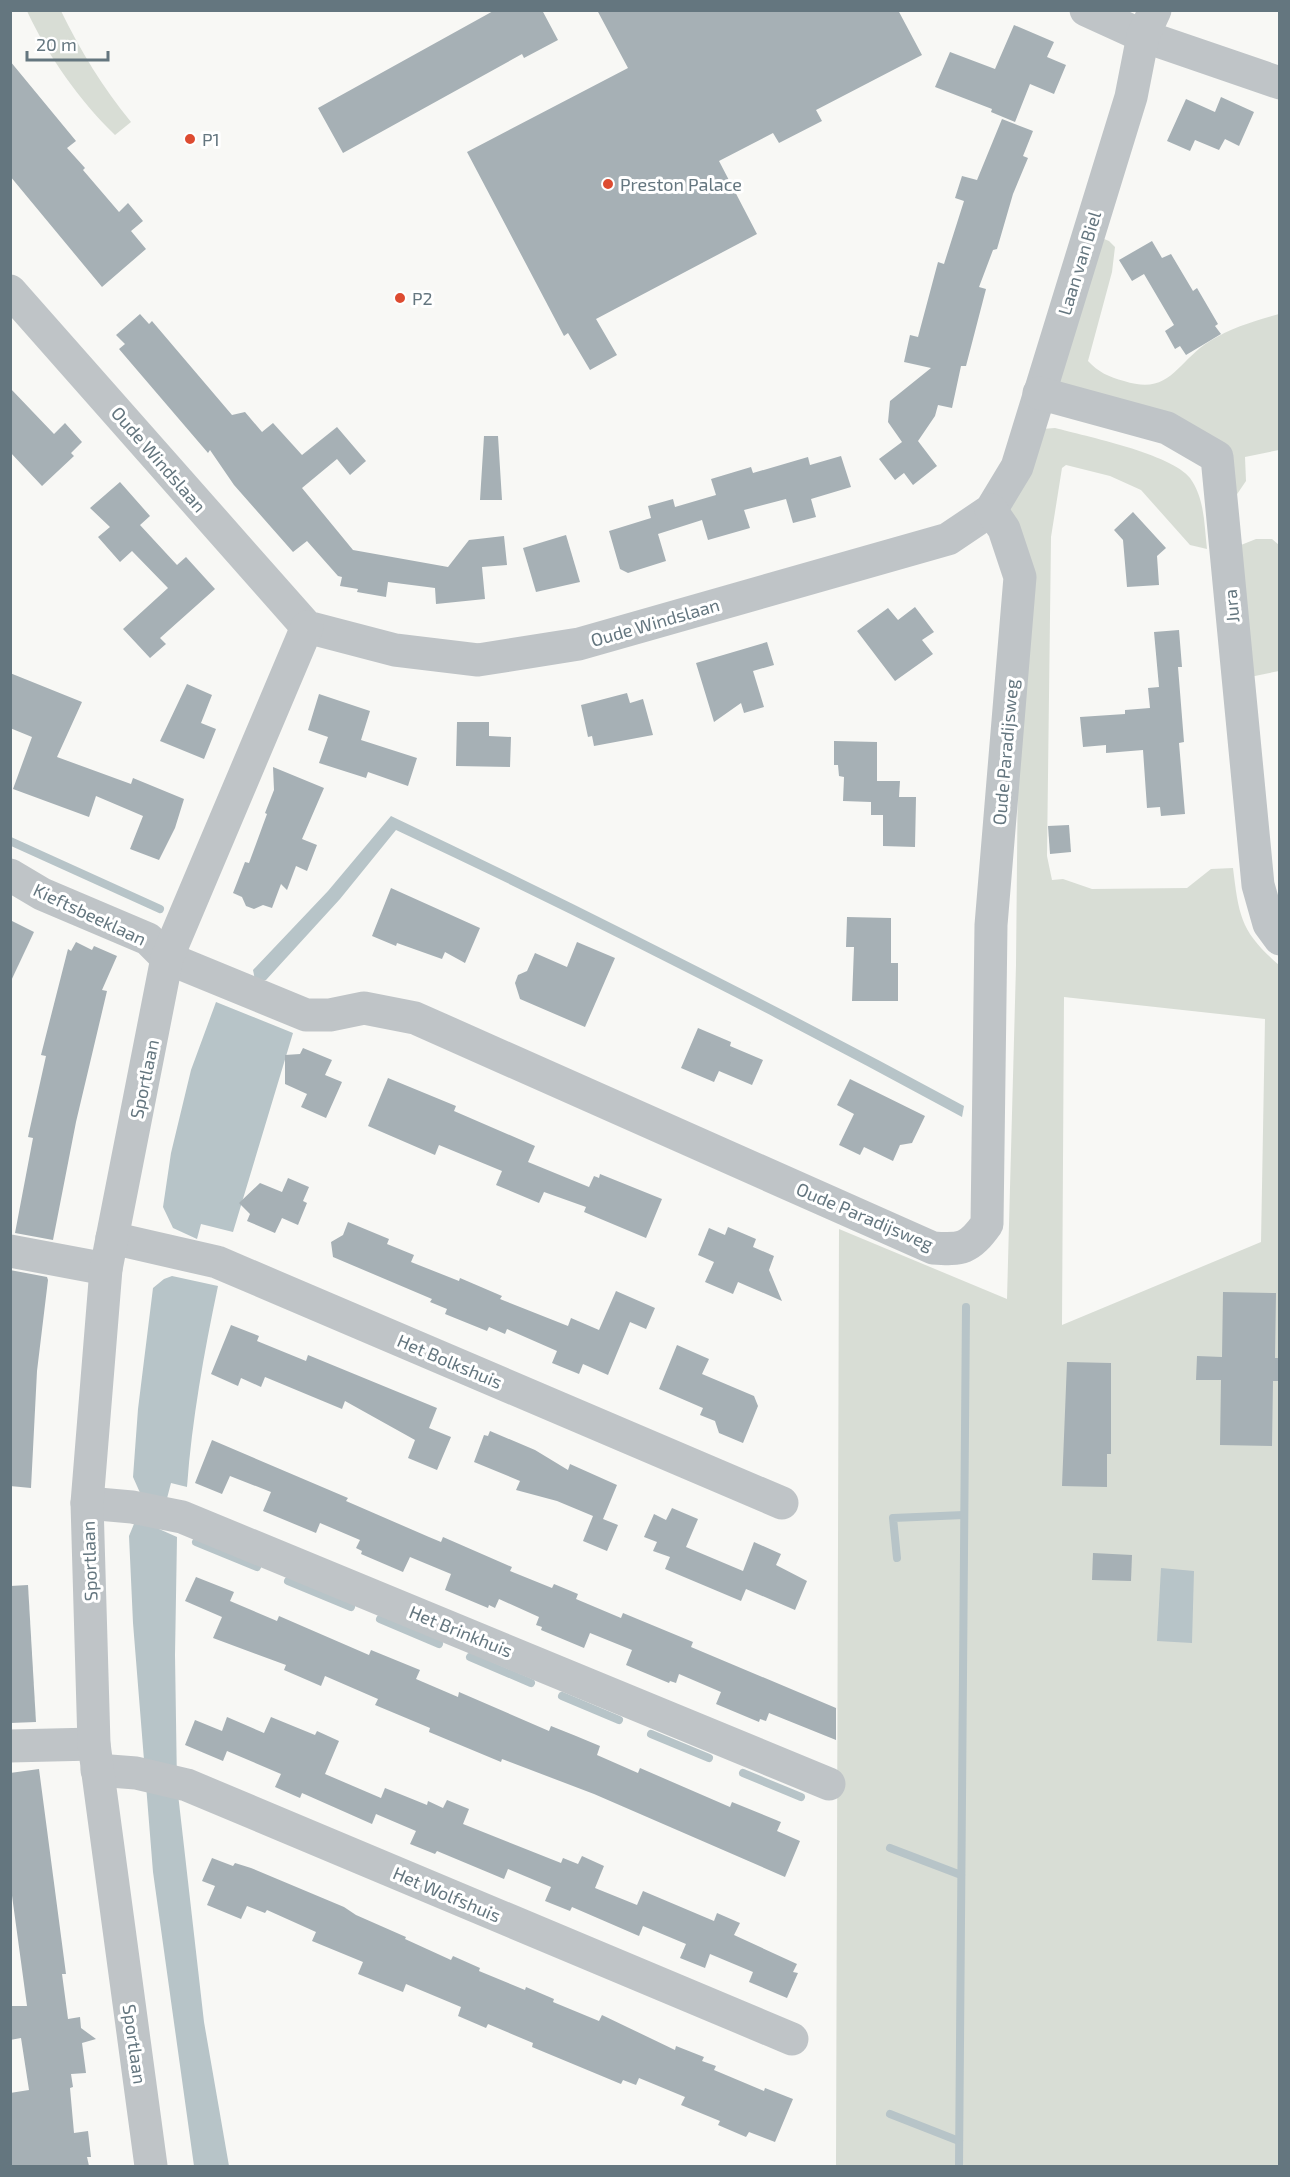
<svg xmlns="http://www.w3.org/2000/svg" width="1290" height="2177" viewBox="0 0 1290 2177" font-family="'Exo 2',sans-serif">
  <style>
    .green { fill: #d8ddd5; fill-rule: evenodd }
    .water { fill: #b7c4c8 }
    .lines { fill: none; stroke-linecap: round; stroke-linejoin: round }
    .stream { stroke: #b7c4c8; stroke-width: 8 }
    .building { fill: #a6b0b5 }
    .minor { stroke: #bfc4c7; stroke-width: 33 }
    .poi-dot { fill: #dd4b30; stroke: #fff; stroke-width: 2 }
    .labels { text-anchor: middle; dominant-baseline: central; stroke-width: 6; stroke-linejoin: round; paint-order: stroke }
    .poi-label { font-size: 18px; fill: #64767f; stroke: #fff; text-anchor: start }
    .street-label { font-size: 18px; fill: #64767f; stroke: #fff }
  </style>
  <rect width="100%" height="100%" fill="#f8f8f5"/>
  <!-- green -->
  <g class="green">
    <path d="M27 11H61C80 50 103 88 131 122L115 135C79 100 48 56 27 11Z"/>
    <path d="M1087 232 1109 241 1115 247 1112 272 1088 361C1098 372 1109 377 1124 381 1171 396 1176 362 1210 341 1230 328 1257 320 1279 314V450L1245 457 1246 481 1229 506 1218 471 1051 386Z"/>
    <path d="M1055 428C1085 436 1172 454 1190 478 1205 499 1204 524 1207 549L1190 545 1141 490 1110 476 1066 465 1062 468 1051 537 1047 856 1052 880 1063 879 1092 889 1187 888 1211 869 1233 868C1239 917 1241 932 1279 965V2166H836L839 1229 1007 1299 1016 965 1020 554 1006 516 1042 429ZM1064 997 1265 1019 1261 1242 1062 1325Z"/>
    <path d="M1256 539H1272L1279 545V671L1245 678 1236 547Z"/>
  </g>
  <!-- water -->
  <g class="water">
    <path d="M391 816C585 908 775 1004 964 1106L962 1117C776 1016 588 920 396 830L340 899 266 980H255L253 970 328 891Z"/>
    <path d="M216 1002 293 1033 233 1232 201 1224 197 1239 173 1228 163 1207 171 1153 191 1070Z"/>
    <path d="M172 1276 218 1286C204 1353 192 1419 187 1487L171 1483 159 1529 177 1537 175 1655 177 1785 204 2022 229 2166H194L153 1872 133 1623 129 1536 136 1519 141 1495 133 1477 138 1409 153 1288 164 1279Z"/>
    <path d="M1161 1568 1194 1571 1192 1643 1157 1641Z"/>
  </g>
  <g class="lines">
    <!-- stream -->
    <g class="stream">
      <path d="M10 841 160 909"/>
      <path d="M196 1542 257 1567"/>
      <path d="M897 1558 893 1518 964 1515"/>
      <path d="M288 1581 351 1607"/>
      <path d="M380 1619 439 1644"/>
      <path d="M470 1657 531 1683"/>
      <path d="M562 1696 619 1720"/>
      <path d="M651 1734 709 1758"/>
      <path d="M743 1773 801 1797"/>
      <path d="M890 1848 961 1875"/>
      <path d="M890 2114 959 2141"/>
      <path d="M959 2166 966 1307"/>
    </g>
  </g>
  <!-- building -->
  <g class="building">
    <path d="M495 10H542L558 40 524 58 522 54 343 153 318 108Z"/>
    <path d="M597 10H898L922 55 816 110 822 121 779 143 773 133 719 161 757 234 596 319 617 355 590 370 568 333 564 336 467 152 628 68Z"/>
    <path d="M1014 25 1054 42 1047 57 1066 65 1054 94 1030 84 1015 122 991 112 992 109 935 87 950 52 995 69Z"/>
    <path d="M10 61 76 141 67 148 85 168 83 170 119 212 128 203 143 221 131 231 146 249 102 287 10 176Z"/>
    <path d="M1221 97 1254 112 1239 146 1225 139 1219 150 1195 140 1190 151 1167 141 1186 99 1215 112Z"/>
    <path d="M1002 119 1033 131 1023 156 1028 158 1013 194 997 249 993 250 979 287 986 289 966 366H961L952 408 938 405 935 416 918 441 937 466 913 485 904 473 895 480 879 459 902 442 888 422 890 401 931 368 904 362 910 335 918 337 938 262 944 264 964 201 955 198 962 176 977 180Z"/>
    <path d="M1152 241 1162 258 1171 254 1193 291 1197 288 1218 324 1215 326 1221 334 1186 355 1180 346 1175 349 1165 331 1174 325 1144 274 1132 281 1119 260Z"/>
    <path d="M140 314 149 324 152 321 232 415 245 412 262 432 273 423 302 455 337 427 366 461 350 475 337 459 302 488 353 550 448 567 469 540 504 536 507 565 482 567 485 599 436 604 435 588 388 582 386 597 357 592 358 589 340 586 342 577 338 576 307 541 293 552 234 485 210 450 208 453 119 349 125 344 116 335Z"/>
    <path d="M10 388 54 434 65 423 82 442 71 453 74 456 42 486 10 452Z"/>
    <path d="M484 436H498L502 500H480Z"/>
    <path d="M841 456 851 487 811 499 816 517 793 523 786 499 744 510 750 528 708 540 702 520 658 534 666 561 628 573 620 569 609 531 651 518 648 506 673 499 675 507 716 495 711 479 751 467 753 473 808 457 810 465Z"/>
    <path d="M120 482 150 516 140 525 177 565 186 557 215 589 160 638 166 644 150 658 123 629 168 588 132 551 120 562 98 537 110 527 90 508Z"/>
    <path d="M1133 512 1166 548 1157 556 1159 585 1127 587 1123 540 1114 530Z"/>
    <path d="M566 535 580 582 536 592 523 548Z"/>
    <path d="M915 607 934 632 922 640 933 654 895 681 857 631 888 608 898 620Z"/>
    <path d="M1179 630 1182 667H1178L1184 742 1179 743 1185 814 1161 816 1160 807 1147 808 1143 750 1106 753V745L1083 747 1080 717 1125 714V710L1150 708 1148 688 1159 687 1154 632Z"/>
    <path d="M767 642 774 665 753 671 764 707 744 713 741 703 714 722 696 663Z"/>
    <path d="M10 673 82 702 57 757 131 784 133 778 184 799 175 828 159 860 130 849 143 816 96 796 89 817 13 789 32 737 10 728Z"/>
    <path d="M187 684 212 695 201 723 216 729 204 759 160 741Z"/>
    <path d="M627 693 630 703 643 699 653 735 594 746 592 736 588 737 581 705Z"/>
    <path d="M319 694 370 711 361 740 417 758 408 786 368 772 366 778 319 763 328 737 308 730Z"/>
    <path d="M457 722H489V736L511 737 510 767 456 766Z"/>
    <path d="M834 741 877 742V781H900L899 797H916L915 847 883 846V815H871V802L843 801 844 777 839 776 838 765H834Z"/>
    <path d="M273 767 324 788 302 839 317 845 307 871 296 866 287 890 281 884 272 908 263 905 254 909 246 906 242 897 233 893 245 862 249 863 267 814 265 813 274 790Z"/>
    <path d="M1069 825 1071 852 1050 854 1048 826Z"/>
    <path d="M391 888 480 928 465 963 445 952 442 959 397 943 396 946 372 936Z"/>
    <path d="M847 917 891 918V963H898V1001H852L854 947H846Z"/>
    <path d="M10 920 34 932 10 983Z"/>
    <path d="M76 942 92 950 94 946 117 956 102 990 107 991 76 1122 53 1240 15 1233 33 1138 28 1137 46 1056 41 1055 68 949 71 951Z"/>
    <path d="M577 942 615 958 585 1027 520 999 515 983 518 975 527 971 535 953 567 967Z"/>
    <path d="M698 1028 731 1042 730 1046 763 1060 752 1085 719 1071 714 1082 681 1068Z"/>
    <path d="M303 1048 332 1060 325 1075 342 1082 326 1118 301 1107 307 1094 285 1084V1055L300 1054Z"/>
    <path d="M388 1078 456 1106 454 1111 535 1146 528 1162 589 1187 594 1176 599 1178 600 1174 662 1199 646 1238 584 1212 586 1207 544 1192 539 1203 496 1185 502 1171 439 1145 435 1155 368 1126Z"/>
    <path d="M850 1079 925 1116 912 1143 900 1145 893 1161 864 1147 860 1155 839 1145 854 1114 837 1105Z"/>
    <path d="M288 1178 309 1187 303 1201 307 1203 298 1225 282 1218 275 1233 247 1221 250 1214 239 1203 260 1183 282 1192Z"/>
    <path d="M348 1222 389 1239 387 1244 414 1255 411 1262 459 1281 460 1278 502 1296 500 1299 568 1326 571 1318 599 1330 616 1291 655 1308 646 1329 630 1322 608 1375 583 1364 579 1374 552 1363 557 1351 507 1329 505 1334 489 1327 487 1331 445 1314 447 1309 430 1302 432 1299 333 1257 331 1242 343 1235Z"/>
    <path d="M728 1227 756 1239 753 1247 774 1256 769 1270 782 1301 738 1282 733 1294 705 1282 714 1262 698 1255 709 1228 725 1235Z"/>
    <path d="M10 1270 47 1277 48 1280 37 1371 31 1488 10 1486Z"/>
    <path d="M1223 1292 1276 1293 1275 1358H1280V1381H1273L1272 1446 1220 1445 1221 1380H1196L1197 1356 1222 1357Z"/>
    <path d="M231 1325 259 1336 257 1341 306 1361 308 1355 437 1408 429 1428 451 1437 437 1470 408 1458 415 1440 345 1401 342 1409 265 1377 261 1387 241 1378 238 1386 211 1374Z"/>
    <path d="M677 1345 709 1359 702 1374 754 1396 758 1406 743 1443 719 1433 715 1421 700 1415 703 1408 659 1389Z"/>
    <path d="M1067 1362 1111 1363V1454H1107V1487L1062 1486Z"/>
    <path d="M490 1431 535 1450 568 1470 570 1464 617 1485 603 1519 618 1525 607 1551 583 1541 593 1516 557 1501 516 1490 520 1481 474 1462 484 1435 488 1436Z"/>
    <path d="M212 1440 348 1498 346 1501 429 1537 441 1542 443 1537 512 1567 510 1571 552 1588 554 1584 578 1594 576 1599 621 1618 623 1613 693 1642 691 1647 836 1708V1740L769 1713 766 1721 760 1719 759 1722 716 1704 721 1692 679 1674 676 1683 670 1681 669 1683 626 1665 632 1650 590 1633 584 1648 541 1630 542 1627 536 1625 539 1617 499 1599 495 1608 489 1605 488 1608 445 1590 451 1574 410 1557 403 1572 361 1554 362 1551 356 1548 360 1540 320 1523 316 1533 263 1511 271 1492 230 1476 222 1494 195 1483Z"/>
    <path d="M672 1508 698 1519 686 1547 743 1571 754 1542 781 1554 776 1565 807 1581 795 1610 746 1589 741 1601 665 1569 670 1557 653 1551 657 1542 644 1537 654 1514 666 1520Z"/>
    <path d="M1093 1553 1132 1555 1131 1581 1092 1580Z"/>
    <path d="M196 1577 234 1592 230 1601 277 1621 279 1616 369 1655 371 1650 420 1670 416 1679 458 1697 459 1692 549 1731 551 1726 576 1736 600 1746 597 1755 638 1773 640 1768 730 1807 732 1802 781 1822 777 1831 800 1841 785 1877 594 1794 502 1759 501 1762 429 1732 430 1728 375 1705 378 1699 325 1676 321 1686 284 1670 286 1665 213 1638 222 1617 185 1601Z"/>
    <path d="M28 1585 36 1722 10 1723V1586Z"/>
    <path d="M227 1717 264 1733 271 1717 315 1735 317 1731 339 1741 325 1774 381 1798 385 1788 427 1805 428 1801 443 1808 447 1800 469 1809 463 1824 561 1863 563 1858 578 1864 582 1856 604 1866 595 1888 637 1905 643 1891 714 1921 717 1913 740 1923 734 1935 797 1964 793 1972 798 1973 787 1998 749 1982 753 1972 710 1954 705 1968 680 1958 686 1944 643 1926 639 1936 572 1907 570 1911 545 1901 551 1887 508 1869 504 1879 437 1851 435 1854 410 1844 416 1831 376 1814 372 1824 302 1793 300 1798 275 1787 281 1774 227 1751 223 1761 185 1745 195 1720 222 1731Z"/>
    <path d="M39 1769 66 1974H62L68 2019 80 2017 81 2028 96 2039 82 2043 86 2073 71 2074 73 2087 70 2088 74 2133 88 2131 91 2157H87L89 2166H10V2093L29 2090 21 2038 10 2040V2006H27L10 1881V1773Z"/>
    <path d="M212 1858 233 1866 235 1863 251 1868 344 1907 356 1915 406 1937 405 1939 451 1960 453 1956 480 1968 479 1971 525 1990 526 1987 554 1999 553 2002 599 2021 602 2015 675 2050 676 2046 704 2057 702 2061 716 2066 714 2070 764 2091 765 2088 793 2099 775 2142 749 2132 746 2137 718 2125 720 2121 681 2105 685 2097 639 2078 636 2085 623 2080 621 2084 532 2047 533 2043 488 2024 486 2028 458 2016 461 2007 406 1984 403 1992 358 1974 363 1962 312 1941 316 1932 267 1910 265 1913 247 1906 241 1919 207 1905 215 1886 202 1881Z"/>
  </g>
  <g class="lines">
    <!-- minor -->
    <g class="minor">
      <path d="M1086 10 1143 36 1280 83"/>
      <path d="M10 291 307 627 395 650 478 660 579 644 948 539 991 510 1017 467 1131 97 1143 36 1155 10"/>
      <path d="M1039 393 1167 428 1217 457 1258 885 1269 924 1280 939"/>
      <path d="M10 875 42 894 148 939 167 958 306 1015H330L364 1008 415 1018 933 1248C962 1250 969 1249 987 1224L991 925 1020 577 1004 529 991 510"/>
      <path d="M112 1238 217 1262 782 1503"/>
      <path d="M10 1251 106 1269"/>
      <path d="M87 1503 132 1507 182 1517 829 1784"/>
      <path d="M10 1746 94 1744"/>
      <path d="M97 1770 136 1773 187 1785 792 2039"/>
      <path d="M151 2166 94 1744 87 1503 106 1269 167 958 307 627"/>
    </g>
  </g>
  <!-- markers -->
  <g class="poi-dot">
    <circle cx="190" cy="139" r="6"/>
    <circle cx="608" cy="184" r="6"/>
    <circle cx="400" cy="298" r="6"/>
  </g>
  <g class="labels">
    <!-- poi labels -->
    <g class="poi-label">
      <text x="202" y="139">P1</text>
      <text x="620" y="184">Preston Palace</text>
      <text x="412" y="298">P2</text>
    </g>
    <!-- street labels -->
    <g class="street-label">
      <text transform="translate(1079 263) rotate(-73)">Laan van Biel</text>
      <text transform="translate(159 459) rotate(49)">Oude Windslaan</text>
      <text transform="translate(1231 606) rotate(-95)">Jura</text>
      <text transform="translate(655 622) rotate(-16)">Oude Windslaan</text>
      <text transform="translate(1005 752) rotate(-85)">Oude Paradijsweg</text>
      <text transform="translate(90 914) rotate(25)">Kieftsbeeklaan</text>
      <text transform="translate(144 1079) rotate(-78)">Sportlaan</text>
      <text transform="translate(865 1216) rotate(23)">Oude Paradijsweg</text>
      <text transform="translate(450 1361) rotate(23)">Het Bolkshuis</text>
      <text transform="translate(89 1561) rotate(-92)">Sportlaan</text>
      <text transform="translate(461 1631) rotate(22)">Het Brinkhuis</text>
      <text transform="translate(447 1894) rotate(23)">Het Wolfshuis</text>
      <text transform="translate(135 2044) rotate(82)">Sportlaan</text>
    </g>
  </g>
  <!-- border -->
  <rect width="1290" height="2177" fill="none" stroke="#64767f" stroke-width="24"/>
  <!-- scale -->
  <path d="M27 51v9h81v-9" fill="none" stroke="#64767f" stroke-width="3"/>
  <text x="36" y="51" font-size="18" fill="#64767f" stroke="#ffffff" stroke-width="4.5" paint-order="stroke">20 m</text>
</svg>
